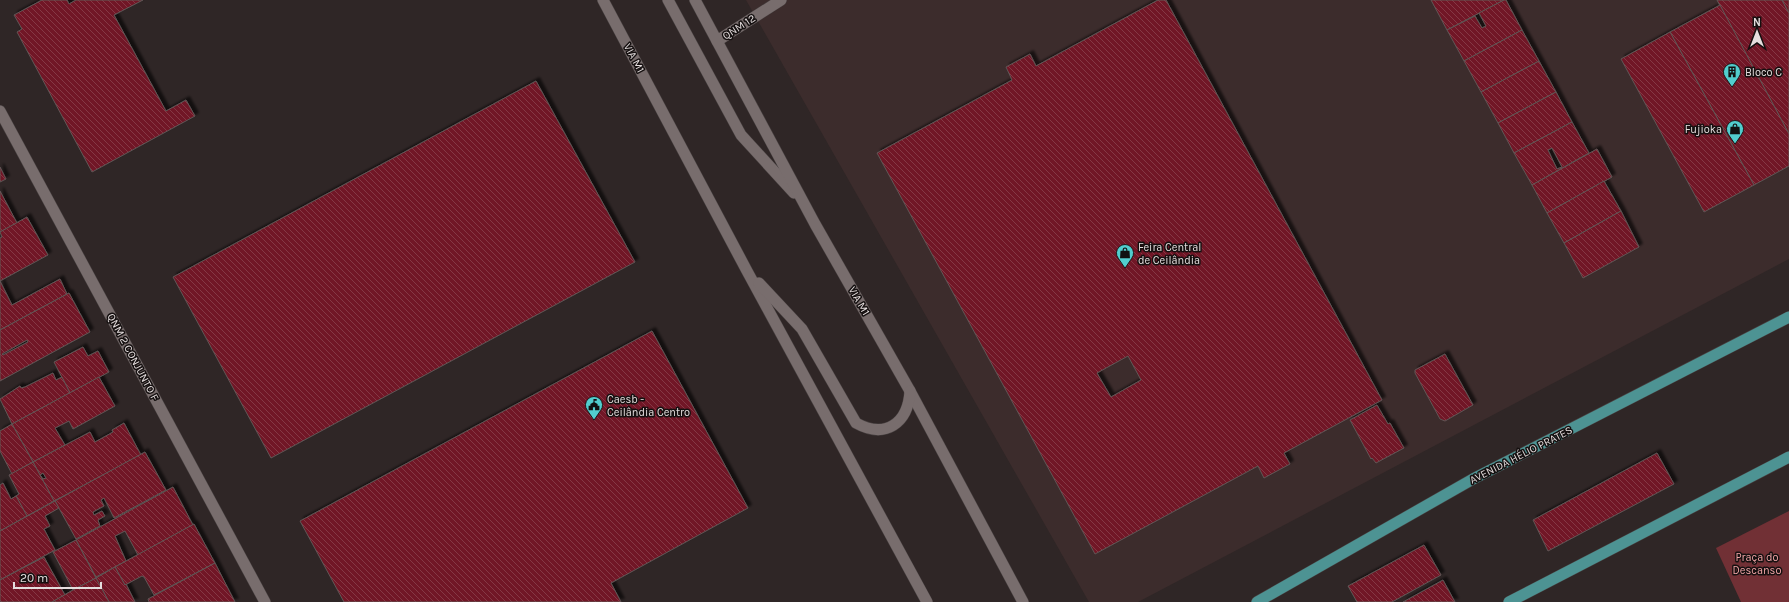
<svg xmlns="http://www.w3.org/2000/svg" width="1789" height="602" viewBox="0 0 1789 602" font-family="Karla,sans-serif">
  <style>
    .built { fill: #3c2c2c }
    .green { fill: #713035 }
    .building { fill: url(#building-back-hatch); stroke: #605656; fill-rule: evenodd; filter: url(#shadow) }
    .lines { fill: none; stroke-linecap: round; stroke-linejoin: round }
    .minor-casing { stroke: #484141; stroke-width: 12 }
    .secondary-casing { stroke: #484141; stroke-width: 12 }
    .primary-casing { stroke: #484141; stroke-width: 12 }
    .minor { stroke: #786d6d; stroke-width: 11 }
    .secondary { stroke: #786d6d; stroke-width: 11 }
    .primary { stroke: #4d9393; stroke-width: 11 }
    .labels { text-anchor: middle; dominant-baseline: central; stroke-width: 3; stroke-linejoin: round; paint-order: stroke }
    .street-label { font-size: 11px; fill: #e5dede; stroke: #151010 }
    .poi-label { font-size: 11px; fill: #e5dede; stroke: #151010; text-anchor: start }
    .park-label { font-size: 11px; fill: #f3a6a8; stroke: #151010 }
  </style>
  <defs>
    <pattern id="building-back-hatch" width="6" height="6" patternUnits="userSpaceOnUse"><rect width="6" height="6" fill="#711825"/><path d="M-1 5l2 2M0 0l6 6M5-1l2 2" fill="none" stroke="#853944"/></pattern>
    <filter id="shadow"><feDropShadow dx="3.5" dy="-3.5" stdDeviation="1" flood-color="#0009"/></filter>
  </defs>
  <rect width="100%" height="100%" fill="#2f2626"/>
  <!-- built -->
  <path class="built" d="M746 0H1789V259L1138 602H1089Z"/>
  <!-- green -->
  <path class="green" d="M1789 511V602H1741L1716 548Z"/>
  <!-- building -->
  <g class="building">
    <path d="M42 0H67L69 4 76 0H143L114 15 166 111 186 100 195 116 92 172 17 32 22 29 14 15Z"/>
    <path d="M1158 0H1166L1382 400 1284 453 1290 464 1264 478 1258 466 1095 554 877 153 1012 80 1006 67 1030 54 1036 66ZM1128 356 1141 380 1111 397 1097 373Z"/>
    <path d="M1431 0H1504L1447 30Z"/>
    <path d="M1504 0H1506L1522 30 1464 61 1447 30 1475 16 1482 28 1486 26 1479 13Z"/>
    <path d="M1717 0H1782L1789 13V134Z"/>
    <path d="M1782 0H1789V13Z"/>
    <path d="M1720 5 1789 134V166L1754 185 1670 32Z"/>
    <path d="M1522 30 1539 61 1481 92 1464 61Z"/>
    <path d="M1670 32 1754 185 1704 212 1621 59Z"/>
    <path d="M1539 61 1556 92 1498 123 1481 92Z"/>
    <path d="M536 81 635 262 271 458 173 277Z"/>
    <path d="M1556 92 1572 122 1514 153 1498 123Z"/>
    <path d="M1572 122 1589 153 1532 185 1514 153ZM1552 148 1562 167 1557 169 1548 150Z"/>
    <path d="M1597 149 1612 177 1547 213 1532 185Z"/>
    <path d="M0 167 6 179 0 182Z"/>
    <path d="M1604 181 1621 211 1564 243 1547 213Z"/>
    <path d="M0 191 17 223 0 232Z"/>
    <path d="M1621 211 1639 247 1583 278 1564 243Z"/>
    <path d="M27 217 48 255 0 281V238L2 237 0 232Z"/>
    <path d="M60 279 67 294 0 330V281L12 305Z"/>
    <path d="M69 293 90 332 0 381V330ZM27 340 28 342 3 355 2 354Z"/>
    <path d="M652 331 748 508 611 583 621 602H344L300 521Z"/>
    <path d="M83 347 88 356 98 351 109 372 70 393 54 362Z"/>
    <path d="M1445 354 1473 405 1445 421 1440 419 1415 373V370Z"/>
    <path d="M53 373 56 380 62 377 70 393 12 424 0 399 20 386 21 388 25 387Z"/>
    <path d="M99 377 115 406 73 429 69 421 55 428 65 445 33 462 12 424Z"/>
    <path d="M1377 405 1388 424 1390 423 1404 448 1376 463 1372 458 1371 459 1350 420Z"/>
    <path d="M124 423 141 455 54 501 33 462 90 432 95 442 113 432 112 430ZM43 473 46 478 43 479 40 475Z"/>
    <path d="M12 424 33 462 12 474 0 451V431Z"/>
    <path d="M145 452 166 490 114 518 104 498 101 500 104 506 93 512 94 515 102 511 105 516 98 520 100 526 76 539 55 501Z"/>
    <path d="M1657 453 1674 484 1548 551 1533 520Z"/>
    <path d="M33 462 54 501 27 516 16 496 19 494 9 475Z"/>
    <path d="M3 483 11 499 16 496 27 516 0 531V485Z"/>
    <path d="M173 487 193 525 138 555 125 531 115 536 126 561 96 577 76 540Z"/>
    <path d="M55 501 59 508 45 516 50 526 44 529 55 550 0 580V531Z"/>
    <path d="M194 524 215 563 154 595 144 577 142 576 125 585 115 567Z"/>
    <path d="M76 540 96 578 73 590 53 552Z"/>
    <path d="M1424 545 1441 575 1392 602H1357L1348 586Z"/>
    <path d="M44 557 65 595 52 602H0V580Z"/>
    <path d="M215 563 235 602H149L148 599Z"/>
    <path d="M115 567 125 585 126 584 135 602H109L96 578Z"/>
    <path d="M96 578 109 602H52L73 590Z"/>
    <path d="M1443 580 1455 602H1403Z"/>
  </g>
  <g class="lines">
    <defs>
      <g id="minor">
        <path d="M717 41 781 0"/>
        <path d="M0 111 265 602"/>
      </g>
      <g id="secondary">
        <path d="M603 0 747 271 927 602"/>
        <path d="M668 0 741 135 794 193"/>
        <path d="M695 0 815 224 910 391 1023 602"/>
        <path d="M759 283 802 329 856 423C885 439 908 424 910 391"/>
      </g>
      <g id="primary">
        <path d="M1257 602 1473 479 1789 317"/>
        <path d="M1509 602 1789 457"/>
      </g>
    </defs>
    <!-- minor casing -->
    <use href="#minor" class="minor-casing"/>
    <!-- secondary casing -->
    <use href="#secondary" class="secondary-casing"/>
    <!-- primary casing -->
    <use href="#primary" class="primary-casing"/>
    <!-- minor -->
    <use href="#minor" class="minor"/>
    <!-- secondary -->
    <use href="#secondary" class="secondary"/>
    <!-- primary -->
    <use href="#primary" class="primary"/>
  </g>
  <!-- icons -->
  <defs>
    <symbol id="building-pin" viewBox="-11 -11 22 30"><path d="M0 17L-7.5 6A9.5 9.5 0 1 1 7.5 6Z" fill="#52cdce" stroke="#151010"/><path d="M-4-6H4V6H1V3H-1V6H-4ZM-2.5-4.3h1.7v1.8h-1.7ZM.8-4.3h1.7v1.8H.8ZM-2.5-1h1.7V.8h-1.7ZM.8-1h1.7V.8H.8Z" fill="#111"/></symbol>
    <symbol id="shop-pin" viewBox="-11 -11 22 30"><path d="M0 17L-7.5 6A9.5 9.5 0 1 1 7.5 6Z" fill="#52cdce" stroke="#151010"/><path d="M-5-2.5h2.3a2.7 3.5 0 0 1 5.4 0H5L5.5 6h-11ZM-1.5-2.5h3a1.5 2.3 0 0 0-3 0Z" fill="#111"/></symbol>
    <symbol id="civic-pin" viewBox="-11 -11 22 30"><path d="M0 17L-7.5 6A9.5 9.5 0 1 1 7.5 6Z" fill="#52cdce" stroke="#151010"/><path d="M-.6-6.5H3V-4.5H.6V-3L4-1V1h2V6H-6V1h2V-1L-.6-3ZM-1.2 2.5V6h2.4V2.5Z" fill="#111"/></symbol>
  </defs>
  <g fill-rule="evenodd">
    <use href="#building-pin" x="1722" y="62" width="20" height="27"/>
    <use href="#shop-pin" x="1725" y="119" width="20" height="27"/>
    <use href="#shop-pin" x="1115" y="243" width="20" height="27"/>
    <use href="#civic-pin" x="584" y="395" width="20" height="27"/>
  </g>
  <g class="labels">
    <!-- street labels -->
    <g class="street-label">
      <text transform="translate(739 27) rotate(-33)">QNM 12</text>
      <text transform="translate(634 58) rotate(62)">VIA M1</text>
      <text transform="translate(859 301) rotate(60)">VIA M1</text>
      <text transform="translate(133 357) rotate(62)">QNM 2 CONJUNTO F</text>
      <text transform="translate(1521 455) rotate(-27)">AVENIDA HÉLIO PRATES</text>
    </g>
    <!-- poi labels -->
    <g class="poi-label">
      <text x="1745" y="72">Bloco C</text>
      <text x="1722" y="129" text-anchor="end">Fujioka</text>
      <text x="1138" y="247">Feira Central<tspan x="1138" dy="13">de Ceilândia</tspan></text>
      <text x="607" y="399">Caesb -<tspan x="607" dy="13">Ceilândia Centro</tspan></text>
    </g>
    <!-- park labels -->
    <g class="park-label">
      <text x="1757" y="557">Praça do<tspan x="1757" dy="13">Descanso</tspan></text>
    </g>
  </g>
  <!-- north arrow -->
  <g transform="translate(1757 32)" stroke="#151010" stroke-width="3" paint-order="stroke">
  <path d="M0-3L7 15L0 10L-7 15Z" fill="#e5dede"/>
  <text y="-6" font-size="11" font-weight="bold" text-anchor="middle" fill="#e5dede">N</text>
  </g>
  <!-- scale -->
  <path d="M14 582v6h87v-6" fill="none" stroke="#e5dede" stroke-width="2"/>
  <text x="20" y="582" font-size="12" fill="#e5dede" stroke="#151010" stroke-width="3" paint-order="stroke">20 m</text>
</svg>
